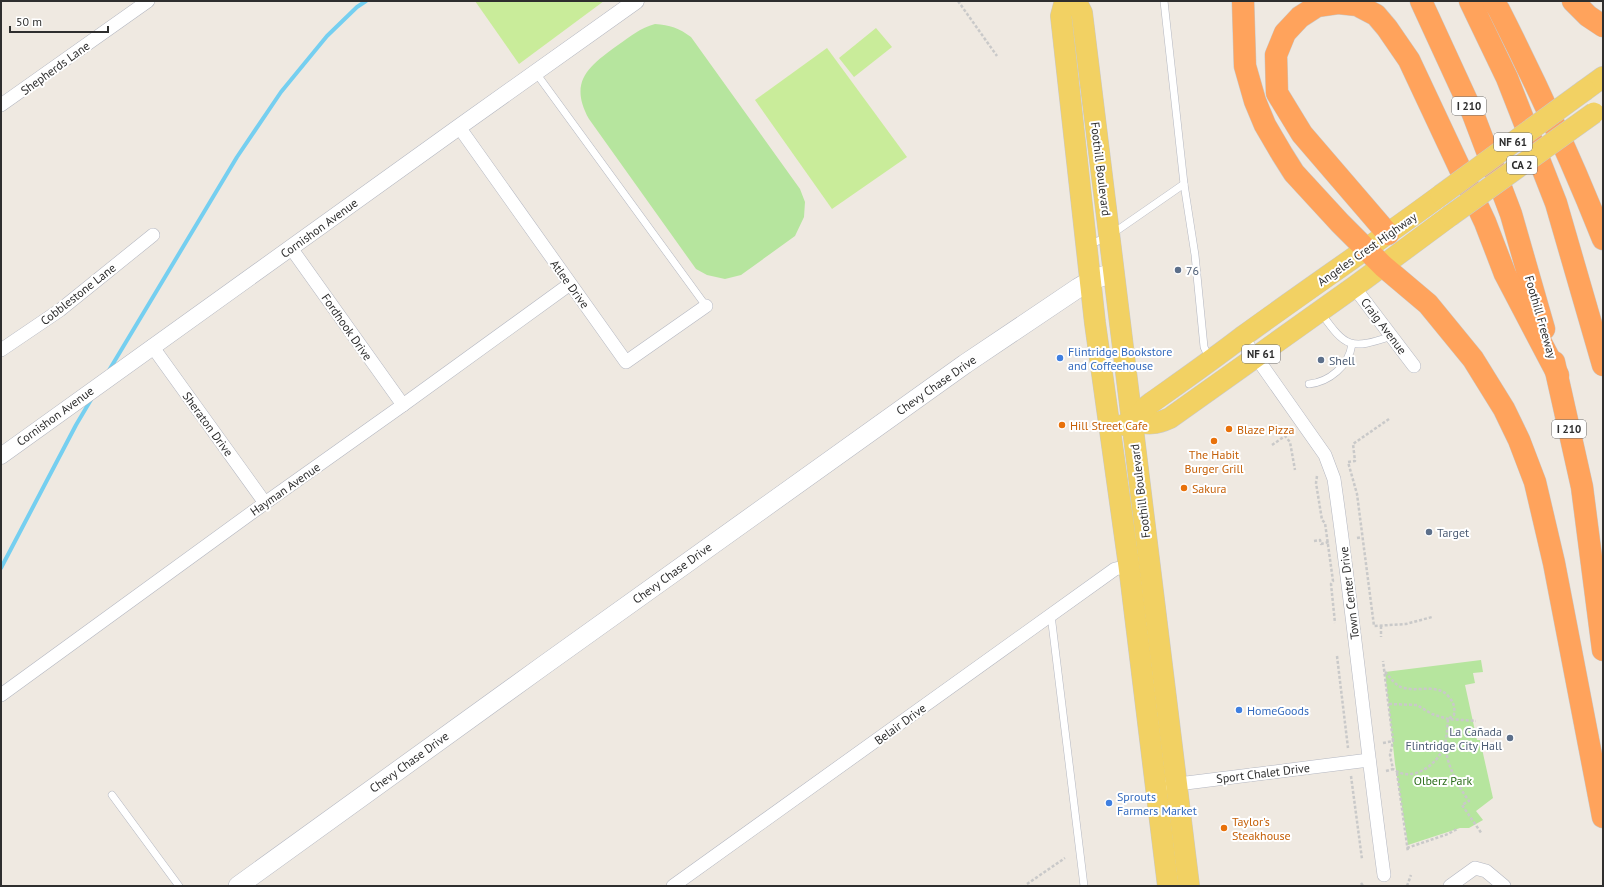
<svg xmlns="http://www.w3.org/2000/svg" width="1604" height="887" viewBox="0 0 1604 887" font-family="'PT Sans',sans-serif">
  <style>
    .green { fill: #b6e59e }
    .pitch { fill: #c9ec9a }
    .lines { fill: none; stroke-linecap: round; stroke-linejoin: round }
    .stream { stroke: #75cff0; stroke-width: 4 }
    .service-casing { stroke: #b4b7c1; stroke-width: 8 }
    .minor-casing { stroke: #b4b7c1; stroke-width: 14 }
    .tertiary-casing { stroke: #b4b7c1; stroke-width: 17 }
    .secondary-casing { stroke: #b4b7c1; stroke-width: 20 }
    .primary-casing { stroke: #c9c9c9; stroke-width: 22 }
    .motorway-casing { stroke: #c9c9c9; stroke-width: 23 }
    .path { stroke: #c9c9c9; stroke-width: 2.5; stroke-dasharray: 3 2; stroke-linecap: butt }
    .service { stroke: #fff; stroke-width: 7 }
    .minor { stroke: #fff; stroke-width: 13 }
    .tertiary { stroke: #fff; stroke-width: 16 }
    .secondary { stroke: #fff; stroke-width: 19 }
    .primary { stroke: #f2d163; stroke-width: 21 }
    .motorway { stroke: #ffa35c; stroke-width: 22 }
    .primary-bridge-casing { stroke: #c9c9c9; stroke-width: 22; stroke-linecap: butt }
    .primary-bridge { stroke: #f2d163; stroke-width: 21 }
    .service-dot { fill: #5c6f8a; stroke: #fff; stroke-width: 1.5 }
    .shop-dot { fill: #3f7fe0; stroke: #fff; stroke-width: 1.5 }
    .food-dot { fill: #e8710a; stroke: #fff; stroke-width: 1.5 }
    .labels { text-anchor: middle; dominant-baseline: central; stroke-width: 4; stroke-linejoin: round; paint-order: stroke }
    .shield { fill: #fff; stroke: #6d6d6d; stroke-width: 1 }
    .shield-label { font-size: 11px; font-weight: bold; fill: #2e2e2e }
    .street-label { font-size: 12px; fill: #2e2e2e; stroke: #fff }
    .service-label { font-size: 12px; fill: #4e5e75; stroke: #fff; text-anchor: start }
    .shop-label { font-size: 12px; fill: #366cbe; stroke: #fff; text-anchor: start }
    .food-label { font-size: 12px; fill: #c56008; stroke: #fff; text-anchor: start }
    .park-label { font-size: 12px; fill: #2c6e1b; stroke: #fff }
  </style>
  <rect width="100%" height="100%" fill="#efe9e1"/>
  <!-- green -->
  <g class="green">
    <path d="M655 24C670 25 679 28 691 37L800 189 805 202 804 217 795 236 741 275 725 279 707 275 696 269 589 119C568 81 589 66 618 45 631 36 640 28 655 24Z"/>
    <path d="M1481 660 1483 672 1473 673 1475 683 1465 685 1477 740H1480L1493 798 1476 811 1483 820 1469 828H1460L1408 845 1395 764 1385 672Z"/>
  </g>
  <!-- pitch -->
  <g class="pitch">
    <path d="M475 1H604L519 64Z"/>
    <path d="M876 28 892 47 854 77 839 58Z"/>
    <path d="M827 48 907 157 832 209 755 100Z"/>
  </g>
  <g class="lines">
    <!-- stream -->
    <g class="stream">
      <path d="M108 372 237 157 281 92 327 36 357 7 366 1"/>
      <path d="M1 568 76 425 92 398"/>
    </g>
    <defs>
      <g id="service">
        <path d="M1164 1 1184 184 1195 255 1204 347 1210 360"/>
        <path d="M536 73 706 306"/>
        <path d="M1089 245 1109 236 1184 184"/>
        <path d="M1321 313C1346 348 1350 350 1392 336"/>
        <path d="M1309 384C1329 382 1349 366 1352 344"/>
        <path d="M1051 615 1084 886"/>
        <path d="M112 795 179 886"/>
      </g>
      <g id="minor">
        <path d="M1 105 148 1"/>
        <path d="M459 127 626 362 706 306"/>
        <path d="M291 248 403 405"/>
        <path d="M1354 287 1414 366"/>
        <path d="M1242 337 1325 455 1334 479C1353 611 1366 743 1384 875"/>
        <path d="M152 346 265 503"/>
        <path d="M1 350 60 310 153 235"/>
        <path d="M1 695 265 503 403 405 570 284"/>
        <path d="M1170 785 1369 760"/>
        <path d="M673 886 1115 569 1129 566"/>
        <path d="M1450 886 1475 868 1486 871 1504 886"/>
      </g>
      <path id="tertiary" d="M1 456 459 127 636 1"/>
      <path id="secondary" d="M238 886 540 668 965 364 1078 288 1090 281 1114 272"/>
      <g id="primary">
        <path d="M1065 1 1061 16 1095 323 1129 566 1168 886"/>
        <path d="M1076 1 1082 13 1189 886"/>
        <path d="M1585 90 1603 77"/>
        <path d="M1132 422C1148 424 1155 425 1170 418L1354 287 1450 216"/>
        <path d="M1123 425C1137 420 1140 411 1151 403 1182 381 1212 360 1242 337 1308 289 1376 243 1441 195"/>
      </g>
      <g id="motorway">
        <path d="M1243 1 1245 66 1255 101 1265 125 1282 154 1294 173 1340 223 1383 266 1428 304 1473 359 1504 409 1519 440 1535 482 1554 563 1603 817"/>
        <path d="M1421 1 1473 114 1511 214 1544 329"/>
        <path d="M1470 1 1507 78 1556 203 1603 365"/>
        <path d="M1493 1 1499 10C1537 85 1572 161 1603 239"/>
        <path d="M1573 1 1588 16 1603 26"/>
        <path d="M1388 234 1302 134 1277 93 1276 55 1285 33 1300 17 1317 6 1338 3 1357 5 1376 15 1387 28 1409 60 1485 222 1505 274 1558 375"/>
        <path d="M1554 362 1582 487 1603 650"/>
      </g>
    </defs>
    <!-- service casing -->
    <use href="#service" class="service-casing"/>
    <!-- minor casing -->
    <use href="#minor" class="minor-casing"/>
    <!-- tertiary casing -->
    <use href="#tertiary" class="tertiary-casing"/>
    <!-- secondary casing -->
    <use href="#secondary" class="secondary-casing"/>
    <!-- primary casing -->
    <use href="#primary" class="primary-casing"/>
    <!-- motorway casing -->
    <use href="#motorway" class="motorway-casing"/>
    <!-- path -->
    <g class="path">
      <path d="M958 1 997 56"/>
      <path d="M1389 419 1353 444 1355 461 1348 462 1357 494 1374 626 1406 624 1432 617"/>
      <path d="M1272 445 1285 436 1290 442 1295 470"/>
      <path d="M1317 476 1316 483 1322 520 1325 523 1333 581 1331 584 1335 623"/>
      <path d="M1357 538 1362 537"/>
      <path d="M1314 541 1320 540 1321 544 1329 542"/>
      <path d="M1381 626V637"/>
      <path d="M1337 656 1348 748"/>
      <path d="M1385 672C1391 678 1395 686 1404 688 1419 692 1438 683 1449 697 1454 703 1455 707 1454 715L1448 719C1447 728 1447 739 1444 747 1436 766 1412 783 1393 769"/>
      <path d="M1389 704 1417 705 1432 714 1448 719 1476 721"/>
      <path d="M1383 743 1393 741 1383 661"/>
      <path d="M1445 745C1448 767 1456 783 1469 801L1462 805 1482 834"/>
      <path d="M1386 771 1393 769 1390 755 1393 741"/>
      <path d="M1397 773 1408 852"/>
      <path d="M1351 776 1362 859"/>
      <path d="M1407 848 1448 834 1457 829"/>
      <path d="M1361 883 1363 886"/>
      <path d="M1027 884 1065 858"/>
      <path d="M1407 886 1411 875"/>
    </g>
    <!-- service -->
    <use href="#service" class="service"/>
    <!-- minor -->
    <use href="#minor" class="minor"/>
    <!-- tertiary -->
    <use href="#tertiary" class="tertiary"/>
    <!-- secondary -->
    <use href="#secondary" class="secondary"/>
    <!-- primary -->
    <use href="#primary" class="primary"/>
    <!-- motorway -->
    <use href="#motorway" class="motorway"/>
    <defs>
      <g id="primary-bridge">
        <path d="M1441 195 1585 90"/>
        <path d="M1450 216 1594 113"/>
      </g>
    </defs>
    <!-- primary-bridge casing -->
    <use href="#primary-bridge" class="primary-bridge-casing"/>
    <!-- primary-bridge -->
    <use href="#primary-bridge" class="primary-bridge"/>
  </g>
  <!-- markers -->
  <g class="service-dot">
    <circle cx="1178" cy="270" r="4"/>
    <circle cx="1321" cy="360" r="4"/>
    <circle cx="1429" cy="532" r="4"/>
    <circle cx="1510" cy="738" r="4"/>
  </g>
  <g class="shop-dot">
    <circle cx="1060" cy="358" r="4"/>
    <circle cx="1239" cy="710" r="4"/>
    <circle cx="1109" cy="803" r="4"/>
  </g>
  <g class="food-dot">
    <circle cx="1062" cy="425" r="4"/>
    <circle cx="1229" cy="429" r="4"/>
    <circle cx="1214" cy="441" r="4"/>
    <circle cx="1184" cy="488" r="4"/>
    <circle cx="1224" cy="828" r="4"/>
  </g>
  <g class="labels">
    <!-- shield labels -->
    <g class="shield">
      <rect x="1452" y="97" width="34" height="18" rx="3"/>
      <rect x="1494" y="133" width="38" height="18" rx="3"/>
      <rect x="1507" y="156" width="30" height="18" rx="3"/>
      <rect x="1242" y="345" width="38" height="18" rx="3"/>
      <rect x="1552" y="420" width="34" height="18" rx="3"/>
    </g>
    <g class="shield-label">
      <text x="1469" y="106">I 210</text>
      <text x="1513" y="142">NF 61</text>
      <text x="1522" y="165">CA 2</text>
      <text x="1261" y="354">NF 61</text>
      <text x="1569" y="429">I 210</text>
    </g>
    <!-- street labels -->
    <g class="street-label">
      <text transform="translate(55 68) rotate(-36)">Shepherds Lane</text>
      <text transform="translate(1101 169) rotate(83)">Foothill Boulevard</text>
      <text transform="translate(319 228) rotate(-36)">Cornishon Avenue</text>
      <text transform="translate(1367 249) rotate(-35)">Angeles Crest Highway</text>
      <text transform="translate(570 284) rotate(54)">Atlee Drive</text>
      <text transform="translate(78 294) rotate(-38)">Cobblestone Lane</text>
      <text transform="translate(1541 317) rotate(74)">Foothill Freeway</text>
      <text transform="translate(1384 326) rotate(53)">Craig Avenue</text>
      <text transform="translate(347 327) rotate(55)">Fordhook Drive</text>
      <text transform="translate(936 385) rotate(-35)">Chevy Chase Drive</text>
      <text transform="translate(55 416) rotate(-36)">Cornishon Avenue</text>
      <text transform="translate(208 424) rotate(54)">Sheraton Drive</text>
      <text transform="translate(285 489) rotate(-35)">Hayman Avenue</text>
      <text transform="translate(1140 491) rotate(-97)">Foothill Boulevard</text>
      <text transform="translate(672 573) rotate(-36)">Chevy Chase Drive</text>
      <text transform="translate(1349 593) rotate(-97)">Town Center Drive</text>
      <text transform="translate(900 724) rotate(-36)">Belair Drive</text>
      <text transform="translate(409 762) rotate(-36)">Chevy Chase Drive</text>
      <text transform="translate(1263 773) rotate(-7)">Sport Chalet Drive</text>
    </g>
    <!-- service labels -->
    <g class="service-label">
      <text x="1186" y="270">76</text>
      <text x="1329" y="360">Shell</text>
      <text x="1437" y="532">Target</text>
      <text x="1502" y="731" text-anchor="end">La Cañada<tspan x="1502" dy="14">Flintridge City Hall</tspan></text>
    </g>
    <!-- shop labels -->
    <g class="shop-label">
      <text x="1068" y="351">Flintridge Bookstore<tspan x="1068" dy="14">and Coffeehouse</tspan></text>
      <text x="1247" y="710">HomeGoods</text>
      <text x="1117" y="796">Sprouts<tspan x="1117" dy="14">Farmers Market</tspan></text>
    </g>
    <!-- food labels -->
    <g class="food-label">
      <text x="1070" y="425">Hill Street Cafe</text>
      <text x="1237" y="429">Blaze Pizza</text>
      <text x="1214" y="454" text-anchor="middle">The Habit<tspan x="1214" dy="14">Burger Grill</tspan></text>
      <text x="1192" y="488">Sakura</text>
      <text x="1232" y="821">Taylor's<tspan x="1232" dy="14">Steakhouse</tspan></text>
    </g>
    <!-- park labels -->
    <g class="park-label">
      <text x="1443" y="780">Olberz Park</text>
    </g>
  </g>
  <!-- border -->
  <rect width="1604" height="887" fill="none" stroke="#2e2e2e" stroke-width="4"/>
  <!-- scale -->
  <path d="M10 26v6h98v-6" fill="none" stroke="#2e2e2e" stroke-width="2"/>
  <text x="16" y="26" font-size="12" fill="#2e2e2e" stroke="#ffffff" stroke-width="3" paint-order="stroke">50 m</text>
</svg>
